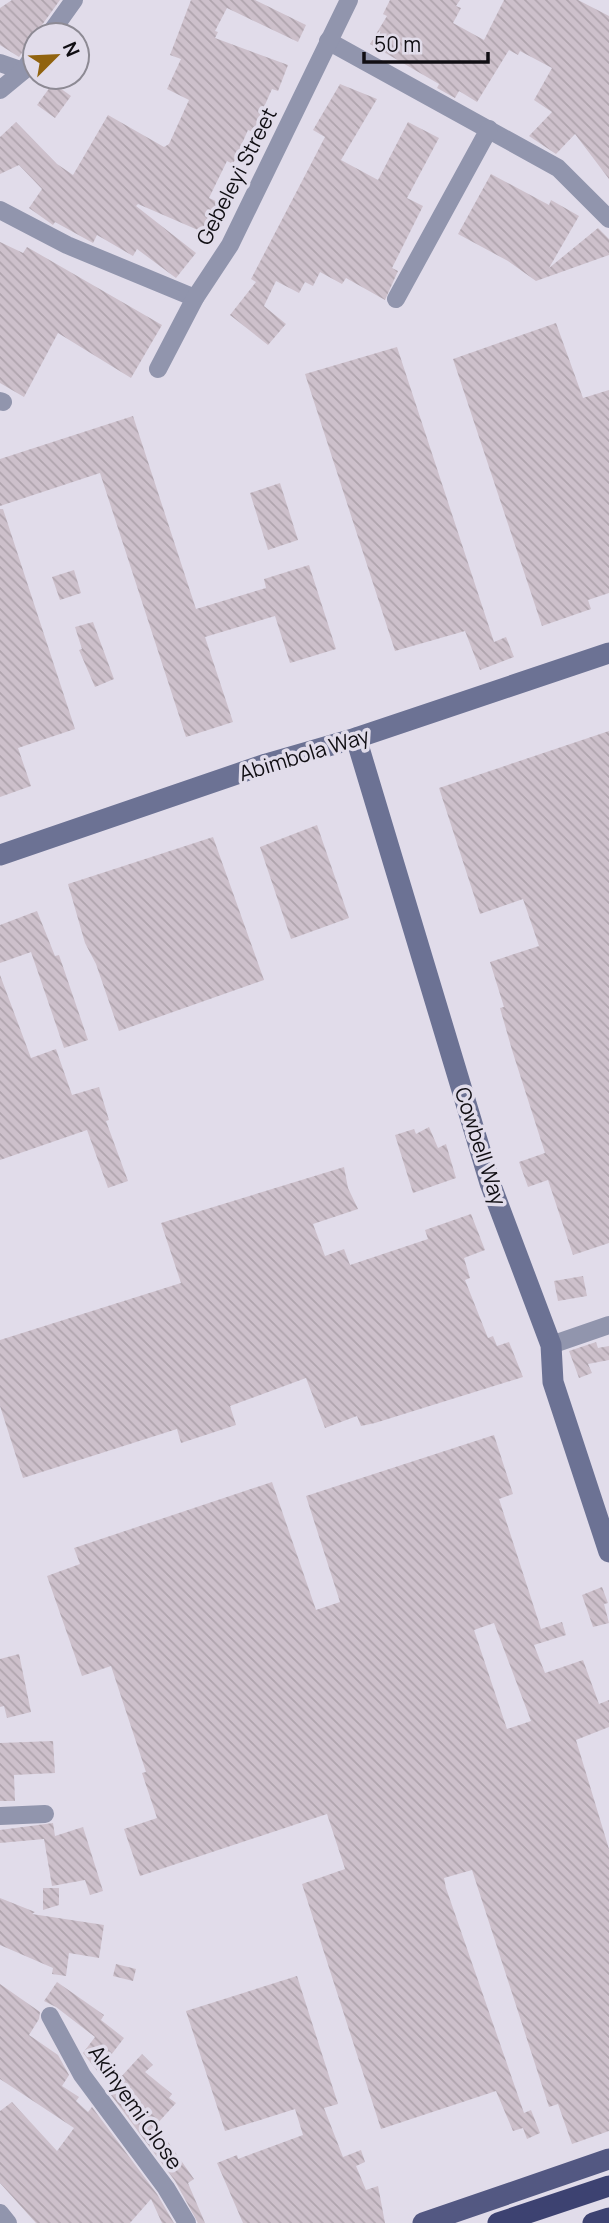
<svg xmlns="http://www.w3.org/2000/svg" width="609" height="2223" viewBox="0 0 609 2223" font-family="Manrope,sans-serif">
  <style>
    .building { fill: url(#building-back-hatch); fill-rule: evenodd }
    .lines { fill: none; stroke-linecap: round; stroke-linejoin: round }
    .street { stroke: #9195ad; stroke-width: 18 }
    .secondary { stroke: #6c7294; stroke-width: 21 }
    .primary { stroke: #535882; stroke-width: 21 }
    .highway { stroke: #3d4271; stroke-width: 21 }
    .labels { text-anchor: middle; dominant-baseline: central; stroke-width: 7; stroke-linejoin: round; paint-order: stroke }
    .street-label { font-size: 21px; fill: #100e13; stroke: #e1dcea }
  </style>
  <defs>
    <pattern id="building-back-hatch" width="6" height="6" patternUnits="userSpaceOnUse" patternTransform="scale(1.75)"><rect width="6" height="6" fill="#cdc0cb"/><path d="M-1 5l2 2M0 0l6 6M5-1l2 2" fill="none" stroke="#afa4ad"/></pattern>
  </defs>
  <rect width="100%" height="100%" fill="#e1dcea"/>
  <!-- building -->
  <g class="building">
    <path d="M12 0H60L19 57 0 45V8Z"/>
    <path d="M191 0H255L306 25 298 42 227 8 215 31 218 32 215 38 288 65 278 91 272 89 253 132 248 130 233 164 227 161 209 198 227 206 214 237 138 204 136 206 196 253 176 278 137 249 133 256 97 235 93 243 55 222 53 225 29 208 42 189 19 165 0 174V137L16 122 57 164 73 175 108 115 164 147 169 144 189 100 167 89 181 59 170 55Z"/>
    <path d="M390 0H460L456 6 461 8 453 23 484 40 504 0H578L609 16V179L575 134 556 154 529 136 552 112 534 100 552 68 520 51 518 55 509 50 477 102 459 91 455 98 437 88 439 84 370 44 387 16 383 14Z"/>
    <path d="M53 83 71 96 55 118 37 105Z"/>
    <path d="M340 84 377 99 341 160 378 180 408 122 439 138 407 198 423 206 392 268 398 271 385 300 346 278 342 284 320 272 313 286 305 282 299 293 276 281 264 306 286 324 268 345 230 315 256 282 251 279 325 137 313 130Z"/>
    <path d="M491 174 549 205 551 200 579 216 549 268 598 228 609 239V255L536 281 508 261 458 234Z"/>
    <path d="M0 242 23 253 27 247 162 325 131 378 58 333 24 397 0 383Z"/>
    <path d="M556 323 583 398 609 390V593L588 600 591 609 542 626 453 359Z"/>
    <path d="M397 347 494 642 506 637 514 657 480 670 465 631 395 651 305 374Z"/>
    <path d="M133 416 196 609 266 588 264 579 309 565 336 649 290 663 275 616 205 637 233 722 186 737 100 473 0 506V459Z"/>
    <path d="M280 483 298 540 268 550 250 493Z"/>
    <path d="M0 509H3L75 729 18 748 31 786 0 797Z"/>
    <path d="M74 570 81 593 60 600 52 577Z"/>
    <path d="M93 622 114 679 95 687 79 650 82 649 75 627Z"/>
    <path d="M609 731V1243L573 1255 548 1180 528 1187 519 1162 545 1153 512 1050 500 1008 504 1007 490 962 539 946 523 899 480 914 439 788Z"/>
    <path d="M317 825 349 918 291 939 260 847Z"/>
    <path d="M213 837 264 980 119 1031 96 964 85 943 68 884Z"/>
    <path d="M37 911 55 956 59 955 88 1040 64 1048 31 952 0 963V925Z"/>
    <path d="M0 975 31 1058 56 1049 72 1095 99 1087 109 1120 106 1121 128 1181 108 1188 87 1130 0 1160Z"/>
    <path d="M429 1127 438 1148 446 1144 456 1178 413 1193 395 1135 414 1129 416 1134Z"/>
    <path d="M344 1167 348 1188 358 1209 313 1224 325 1256 344 1249 350 1265 428 1239 425 1230 471 1214 485 1250 464 1258 470 1278 465 1280 488 1338 493 1336 497 1346 509 1342 523 1377 375 1423 361 1426 357 1416 325 1428 306 1378 230 1406 236 1425 181 1443 177 1429 23 1478 0 1406V1340L181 1283 161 1223Z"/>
    <path d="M583 1276 587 1296 558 1301 554 1281Z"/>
    <path d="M596 1342 598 1348 609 1346V1360L588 1364 592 1373 579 1378 569 1351Z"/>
    <path d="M494 1435 513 1494 499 1499 541 1629 562 1622 566 1635 534 1645 545 1673 583 1660 599 1704 609 1700V1727L576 1740 609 1849V2131L572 2144 558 2104 549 2107 472 1870 444 1878 446 1888 524 2113 531 2110 540 2133 527 2139 523 2128 513 2131 496 2091 381 2129 302 1884 345 1869 327 1814 140 1876 124 1829 157 1818 142 1773 146 1772 111 1666 82 1676 47 1576 80 1564 74 1548 272 1482 316 1610 340 1602 306 1496ZM494 1623 531 1721 507 1729 474 1630Z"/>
    <path d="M602 1587 608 1603 604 1604 609 1623 593 1627 582 1595Z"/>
    <path d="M19 1654 31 1712 7 1718 4 1706 0 1707V1659Z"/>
    <path d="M53 1741 55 1773 14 1775 15 1801H0V1743Z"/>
    <path d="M53 1823 55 1836 83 1827 103 1891 90 1895 85 1880 52 1886 44 1839 0 1843V1830Z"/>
    <path d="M43 1888H59V1905L43 1910Z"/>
    <path d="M0 1898 35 1912 32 1914 104 1925 99 1958 69 1953 66 1976 52 1974 53 1968 0 1945Z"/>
    <path d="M116 1964 136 1969 133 1981 113 1976Z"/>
    <path d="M297 1976 338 2104 324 2108 343 2157 361 2150 365 2162 356 2166 366 2190 378 2186 385 2223H243L217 2163 237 2155 238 2159 303 2135 295 2109 225 2131 186 2011Z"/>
    <path d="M57 1982 104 2015 101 2020 124 2038 98 2072 83 2053 95 2037 56 2007 44 2001Z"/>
    <path d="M0 1984 40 2012 39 2019 29 2035 58 2055 69 2075 62 2086 79 2097 76 2101 88 2112 92 2107 157 2194 174 2223H162L151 2199 130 2223H36L0 2183V2111L12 2102 57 2151 74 2128 0 2079Z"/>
    <path d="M142 2054 153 2065 145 2072 172 2094 169 2098 176 2103 156 2125 194 2179 188 2183 205 2223H198L175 2181 108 2091Z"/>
  </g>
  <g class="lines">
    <!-- street -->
    <g class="street">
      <path d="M49 35 74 0"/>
      <path d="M328 41 558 168 609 219"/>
      <path d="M0 63 23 71"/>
      <path d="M0 90 23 71 35 54"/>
      <path d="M0 210 67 245 195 298"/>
      <path d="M396 299 489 129"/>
      <path d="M158 369 195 298 230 245 349 0"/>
      <path d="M0 401 3 402"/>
      <path d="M551 1345 609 1325"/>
      <path d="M0 1816 45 1814"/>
      <path d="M50 2016 82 2075 166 2188 187 2223"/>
      <path d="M0 2213 8 2223"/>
    </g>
    <!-- secondary -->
    <g class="secondary">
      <path d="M356 738 490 1183 551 1345 553 1382 609 1552"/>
      <path d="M0 855 266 764 356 738 609 653"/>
    </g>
    <!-- primary -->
    <path class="primary" d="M423 2223 609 2159"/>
    <!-- highway -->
    <g class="highway">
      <path d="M498 2223 609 2186"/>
      <path d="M593 2223 609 2218"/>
    </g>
  </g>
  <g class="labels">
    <!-- street labels -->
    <g class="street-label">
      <text transform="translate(236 176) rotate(-63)">Gebeleyi Street</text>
      <text transform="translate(304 754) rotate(-17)">Abimbola Way</text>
      <text transform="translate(481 1146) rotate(72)">Cowbell Way</text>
      <text transform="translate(136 2107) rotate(55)">Akinyemi Close</text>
    </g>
  </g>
  <!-- north arrow -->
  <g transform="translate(56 56) rotate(66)"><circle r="33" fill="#e1dcea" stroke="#8d8a94" stroke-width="2"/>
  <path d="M0-5L12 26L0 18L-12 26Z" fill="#91630f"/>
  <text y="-10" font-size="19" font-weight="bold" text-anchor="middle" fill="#100e13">N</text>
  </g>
  <!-- scale -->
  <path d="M364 52v10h124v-10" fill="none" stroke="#100e13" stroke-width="3.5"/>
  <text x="374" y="52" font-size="21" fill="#100e13" stroke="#e1dcea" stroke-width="5" paint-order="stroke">50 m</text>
</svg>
